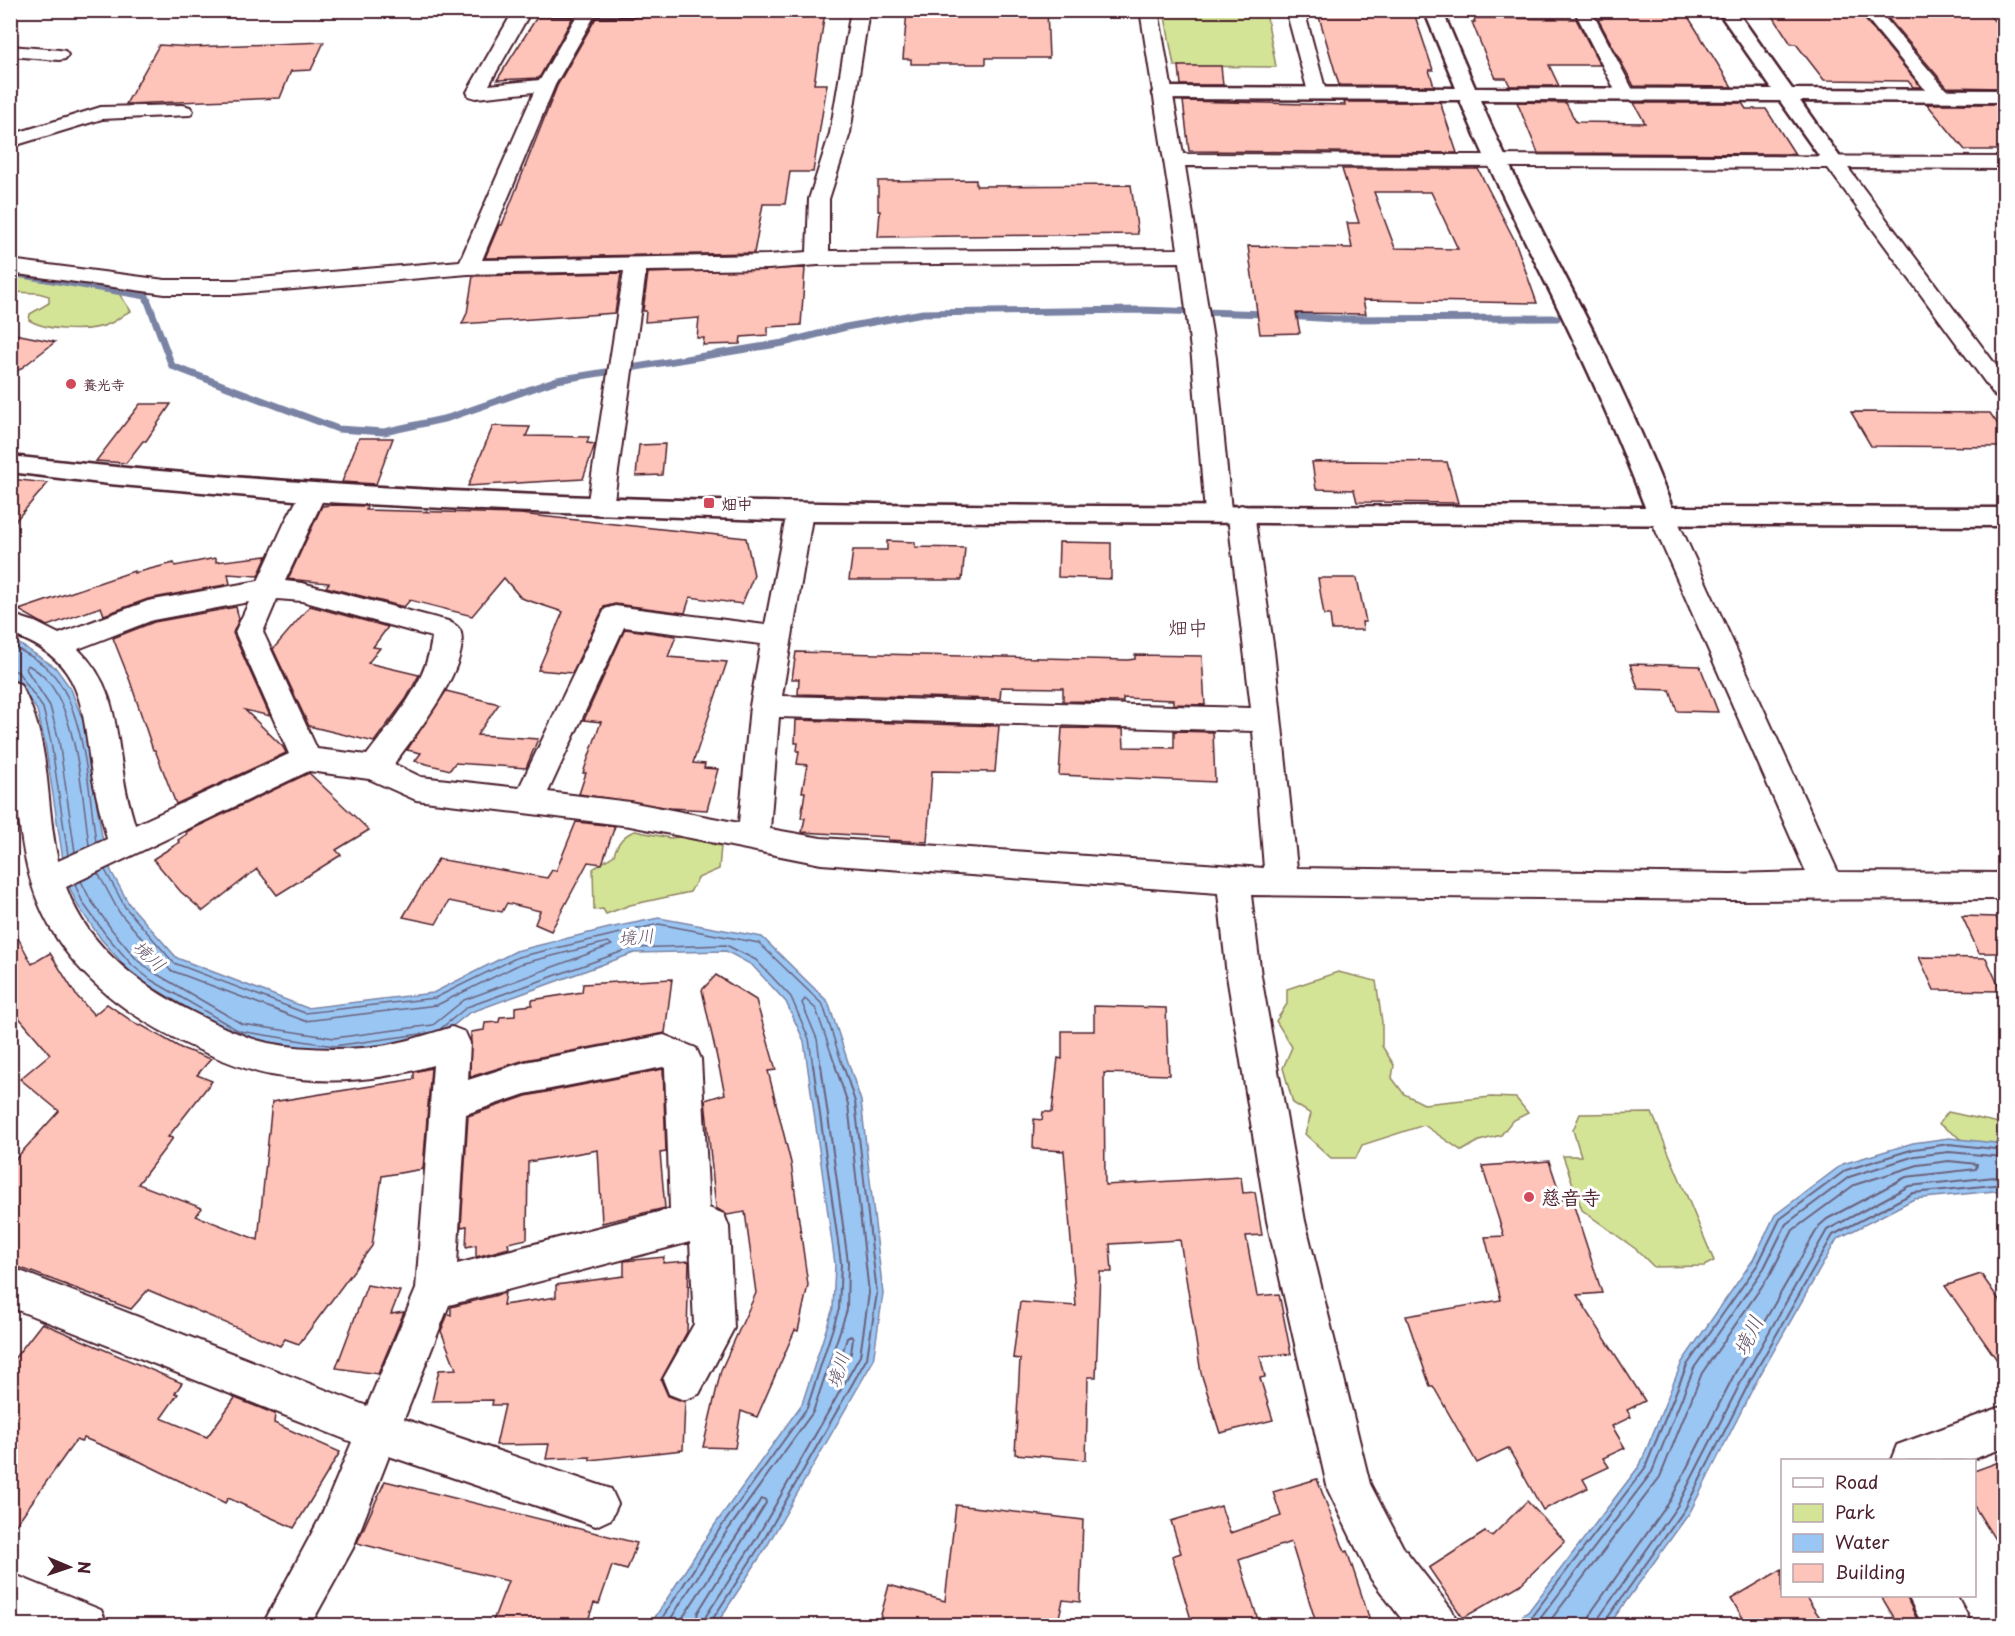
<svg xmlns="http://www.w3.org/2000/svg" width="2015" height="1636" viewBox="0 0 2015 1636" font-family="'Playpen Sans','Klee One',sans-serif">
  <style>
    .green { fill: #d4e497; stroke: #8f8261; stroke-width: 1.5 }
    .water { fill: #9ac6f4; stroke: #7a83a4; stroke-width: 1.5 }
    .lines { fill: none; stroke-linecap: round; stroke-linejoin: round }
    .shore-far1 { stroke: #6a627b; stroke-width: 1.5 }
    .shore { stroke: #6a627b; stroke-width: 2 }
    .stream { stroke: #7a83a4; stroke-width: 7 }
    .building { fill: #fec3b9; stroke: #4a1f2b; stroke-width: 1.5; fill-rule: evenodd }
    .street-casing { stroke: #4a1f2b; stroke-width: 4 }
    .secondary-casing { stroke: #4a1f2b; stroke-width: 5 }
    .street { fill: #fff; fill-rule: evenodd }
    .secondary { fill: #fff; fill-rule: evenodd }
    .poi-dot { fill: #d1495b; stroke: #fff; stroke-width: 2 }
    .labels { text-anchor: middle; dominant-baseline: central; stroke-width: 6; stroke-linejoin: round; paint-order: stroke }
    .far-poi-label { font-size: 14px; font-weight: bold; fill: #4a1f2b; stroke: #fff; text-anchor: start }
    .poi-label { font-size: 16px; font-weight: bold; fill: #4a1f2b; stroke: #fff; text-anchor: start }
    .water-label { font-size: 18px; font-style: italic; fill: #625167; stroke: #fff }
    .quarter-label { font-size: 20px; fill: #4a1f2b; stroke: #fff }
    .near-poi-label { font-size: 20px; font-weight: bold; fill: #4a1f2b; stroke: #fff; text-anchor: start }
    .near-water-label { font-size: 21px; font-style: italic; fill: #625167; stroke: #fff }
  </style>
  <rect width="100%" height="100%" fill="#fff"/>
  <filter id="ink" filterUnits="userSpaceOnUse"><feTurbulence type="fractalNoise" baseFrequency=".0167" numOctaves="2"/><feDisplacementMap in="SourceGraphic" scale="12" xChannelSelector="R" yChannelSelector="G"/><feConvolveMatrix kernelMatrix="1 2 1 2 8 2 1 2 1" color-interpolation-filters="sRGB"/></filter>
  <g filter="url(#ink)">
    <!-- green -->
    <g class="green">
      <path d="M1164 11 1266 12 1276 67 1174 66Z"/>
      <path d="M11 273 118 292 131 311C122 314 119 320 111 323 91 333 47 331 29 320L30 314 49 303V296L38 293 11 292Z"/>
      <path d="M635 831 670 838 704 835 711 844 721 846 719 869 698 878 690 892 630 905 606 914 603 909 594 910 593 869 614 855C617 843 623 835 635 831Z"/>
      <path d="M1338 972 1376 981 1382 1022V1046L1394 1065 1392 1078 1404 1094 1424 1104 1491 1097 1516 1098 1528 1113 1512 1121 1501 1135 1479 1141 1462 1151 1424 1125 1362 1145 1356 1158H1331L1305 1134 1311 1114 1293 1103 1283 1068 1292 1047 1276 1021 1287 1004V989Z"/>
      <path d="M1948 1112 2004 1124V1147L1963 1140 1939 1124Z"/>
      <path d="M1652 1113 1714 1261 1704 1266 1654 1267 1637 1250 1582 1210 1563 1156H1581L1573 1130 1580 1114Z"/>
    </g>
    <!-- water -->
    <g class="water">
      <path d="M10 638 55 667 71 689 83 721 103 842 111 871 129 904 177 958 307 1008 433 993 516 951 609 928 659 918 762 937 828 1002 861 1101 883 1294 873 1361 767 1546 716 1625H650L714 1526 802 1404 833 1308 835 1264 804 1041 786 1002 752 965 726 951 634 953 469 1013 439 1037 334 1052 237 1037 148 985 129 971 101 939 78 906 68 884 64 866 45 743 37 710 11 674Z"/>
      <path d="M1949 1138 2004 1144V1190L1914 1199 1837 1239 1755 1384 1690 1512 1609 1625H1507L1528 1612 1640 1465 1682 1362 1753 1260 1775 1215 1843 1164 1913 1143Z"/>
    </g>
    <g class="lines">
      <!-- shore-far1 -->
      <g class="shore-far1">
        <path d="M10 645C23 652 39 659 49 670 85 704 89 794 96 842"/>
        <path d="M10 669 18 672 43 708 51 742 68 855"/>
        <path d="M75 852 59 741 50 706 26 669 28 665C33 668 39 672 43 676 77 707 83 801 89 845"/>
        <path d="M105 870 125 907 174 963 305 1013 435 998 518 957 659 924 759 943 823 1005 843 1067"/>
        <path d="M81 881 90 899 112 930 138 961 155 973 242 1024 334 1038 433 1025 464 1000 612 945 608 942 520 964 437 1005 305 1021 170 970 119 912 98 873"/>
        <path d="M75 885 83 903 106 935 133 966 151 980 239 1031 334 1046 428 1033"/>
        <path d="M439 1030 467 1007 632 948 726 945 756 960 791 997 809 1039 813 1067"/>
        <path d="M821 1067 817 1039 802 1003 805 999 816 1009 836 1067"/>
      </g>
      <!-- shore -->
      <g class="shore">
        <path d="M851 1336 853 1339 851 1353 845 1364 842 1365 840 1361 847 1338Z"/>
        <path d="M657 1626 719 1530 807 1408 839 1309 841 1263 813 1065"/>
        <path d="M666 1626 725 1534 813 1412 847 1310 848 1262 821 1065"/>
        <path d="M677 1626 761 1499H765L766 1503 698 1612 695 1626"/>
        <path d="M704 1626 706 1616 756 1539 860 1356 869 1293 848 1104 835 1065"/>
        <path d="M711 1626 712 1620 762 1543 867 1358 877 1293 855 1102 843 1065"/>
        <path d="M1518 1626 1532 1616 1645 1468 1687 1365 1758 1264 1780 1219 1846 1170 1914 1149 1949 1144 2004 1150"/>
        <path d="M1532 1626 1539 1620 1652 1472 1694 1368 1764 1268 1786 1224 1849 1177 1915 1156 1949 1152 2004 1157"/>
        <path d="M1546 1626 1660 1477 1702 1373 1771 1273 1793 1230 1854 1185 1918 1165 1949 1161 1977 1164 1976 1169 1906 1177 1827 1219 1819 1226 1735 1373 1670 1501 1592 1611 1588 1626"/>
        <path d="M1597 1626 1600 1616 1678 1505 1743 1378 1827 1230 1909 1186 2004 1176"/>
        <path d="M1605 1626 1606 1620 1685 1509 1750 1381 1833 1235 1913 1193 2004 1184"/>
      </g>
      <!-- stream -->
      <g class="stream">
        <path d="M17 274 146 296 172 366 338 429 384 432 448 418 557 380 783 343 846 327 923 313 1139 310 1267 314"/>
        <path d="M1287 316 1335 319 1557 318"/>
      </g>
    </g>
    <!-- building -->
    <g class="building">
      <path d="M907 10H1047L1049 58H986V64H911V59H903Z"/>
      <path d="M1317 10H1413L1433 70H1429L1434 86 1339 85Z"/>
      <path d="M1597 10H1684L1732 87 1634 86 1598 19H1602Z"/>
      <path d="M1769 10 1858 11 1921 87H1913L1908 81 1824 80 1796 44H1791Z"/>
      <path d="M1882 11H1985L2004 31V88L1947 87Z"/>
      <path d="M825 12 814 84H827L813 172H790L785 204H763L754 253 485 258 499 225H502L557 86 596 18 665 17 672 13Z"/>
      <path d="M537 17H573L539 78 497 80Z"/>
      <path d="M1474 18 1576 19 1600 65H1549L1559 86H1510L1506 78H1496L1489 64 1472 22H1475Z"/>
      <path d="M324 42 311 70 291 71 280 98 126 104 159 45 192 47Z"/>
      <path d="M1179 66H1221L1223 85H1181Z"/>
      <path d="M1183 101 1345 105 1344 102H1440L1457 153 1189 151Z"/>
      <path d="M1517 102 1566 103 1576 122 1645 123 1634 103H1742L1746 109H1766L1795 154 1538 153Z"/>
      <path d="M1927 104H2004V150H1965Z"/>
      <path d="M1342 169H1478L1515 241 1537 303 1363 300 1366 314 1296 313 1300 333 1260 334 1248 246 1352 248 1347 223H1359ZM1374 192H1431L1458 249 1395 248Z"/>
      <path d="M976 180V186L1131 185 1138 234 878 237 880 211H878V181Z"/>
      <path d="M805 268 801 325 768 327V335L741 337 740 344 703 345 704 338H697L699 318 645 322 646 311H643L648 273Z"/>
      <path d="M621 273 615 313 462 324 467 313 473 276Z"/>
      <path d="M10 333 55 342 10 377Z"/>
      <path d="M140 404H171L146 441H143L126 463 96 461Z"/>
      <path d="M1851 412 1990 413 2004 433V447L1871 446Z"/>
      <path d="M493 426 530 427 526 436 589 437 587 443 595 444 583 479 468 486Z"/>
      <path d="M359 438H393L376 484 342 482Z"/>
      <path d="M665 444 662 475 636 476 639 445Z"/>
      <path d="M1348 461 1447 462 1458 503 1357 502 1354 490 1316 489 1312 462Z"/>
      <path d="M10 479 48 483 10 527Z"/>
      <path d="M332 505 367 506 366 510 520 514 746 538 754 575 742 604 690 597 685 613 615 604 604 607 572 673 538 670 563 612 521 598 504 578 472 616 410 600 404 607 326 587 329 583 288 579 322 506Z"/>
      <path d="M887 541 915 542V547L965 548 962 580H849L853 550H887Z"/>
      <path d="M1059 542 1111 543V579L1058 577Z"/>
      <path d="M267 556 258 576 228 574 230 584 148 599 104 615 101 607 47 626 19 610 134 571V573L174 563 175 566 216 558V562Z"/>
      <path d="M1318 578H1357L1366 622H1362L1363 630H1332L1330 615H1324Z"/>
      <path d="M310 606 388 627 373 647 380 648 368 663 419 675 406 699 374 742 309 726 273 649Z"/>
      <path d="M236 607 239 619 233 633 270 716 245 710 283 747 286 753 176 804 155 750H153L130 681 113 638 154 622Z"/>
      <path d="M625 629 676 636 668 657 727 662 693 763 705 764 704 768 718 769 707 810 670 808 579 794 586 773H583L601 722 584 720Z"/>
      <path d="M796 652 1128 660 1135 659V655L1202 656 1205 705 1173 704V700L1123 698V702L1063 701V688L1001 687 1000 699 798 694 799 679H792Z"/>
      <path d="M1630 664 1700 666 1718 712 1677 711 1670 690 1638 689Z"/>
      <path d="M446 691 499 704 477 735 538 739 526 768 455 763 450 770 415 761 421 753 407 750Z"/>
      <path d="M796 720 999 726 995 772 932 771 927 842 888 840V837L802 832 805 818H801L805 792H802L807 765 797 764 799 751H797L798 743H795Z"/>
      <path d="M1062 728 1123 729 1124 747 1174 748V731L1213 732 1215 782 1059 775Z"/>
      <path d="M309 773 369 830 336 850 341 855 277 895 257 869 203 911 181 892 153 859 180 842 178 840 187 834 186 832Z"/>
      <path d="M576 822 615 826 602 864 588 862 551 931 535 924 540 911 507 903 502 912 449 901 436 924 403 917 438 859 547 878 552 870 556 871Z"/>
      <path d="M1962 916 1996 917 2004 935V953H1979Z"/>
      <path d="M10 923 32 964 50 953 76 995 94 1015 107 1004 139 1026 141 1025 181 1048 211 1059 197 1075 212 1081 168 1137 173 1138 138 1184 202 1208 196 1216 258 1240 272 1102 414 1079V1072L431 1068 423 1169 382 1176 372 1246 299 1344 285 1339 280 1346 148 1290 131 1309 10 1264V1165L59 1111 20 1079 50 1054 10 1007Z"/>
      <path d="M1919 957 1986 958 2001 991 1934 990Z"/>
      <path d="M716 975 756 1000 776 1070 768 1071 791 1163 808 1285 798 1331 795 1330 757 1417 741 1411 735 1448 703 1447 721 1370 756 1293 745 1212 727 1215 716 1208 705 1100 725 1094 702 990Z"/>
      <path d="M672 979 665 1033 525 1060 470 1077 471 1032 484 1030 485 1023 499 1022 500 1017 515 1016V1007L532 1005V1000L582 992 583 984Z"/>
      <path d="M1094 1006 1166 1008 1169 1075 1104 1073 1105 1185 1241 1177 1243 1193 1255 1192 1262 1235 1246 1236 1257 1296 1279 1294 1291 1354 1260 1356 1265 1377 1260 1378 1273 1420 1220 1433 1201 1373 1180 1240 1110 1244 1112 1272H1100L1096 1377H1088L1086 1460 1015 1454 1020 1359 1013 1358 1020 1302 1076 1306 1064 1151 1033 1149 1034 1119 1042 1120 1043 1112H1052L1058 1058 1062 1059V1031H1094Z"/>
      <path d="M663 1069 666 1152 660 1153 665 1208 602 1223 598 1150 528 1162 527 1239 508 1243 509 1248 476 1257V1245L466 1247 467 1226 461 1227 468 1116 526 1096Z"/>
      <path d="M1549 1161 1562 1200H1572L1602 1293 1577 1295 1645 1401 1627 1410 1631 1417 1612 1426 1625 1448 1603 1458 1609 1467 1583 1479 1588 1488 1543 1510 1508 1448 1477 1463 1433 1386H1430L1406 1316 1501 1300 1485 1237 1504 1236 1482 1166Z"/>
      <path d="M664 1257 663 1263 689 1261 687 1332 661 1380 668 1396 685 1402 683 1450 590 1460V1457L546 1459 549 1444 496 1445 505 1405H492L493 1400 432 1401 439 1370 456 1369 441 1331 448 1314 451 1315V1307L505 1293 503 1305 556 1297V1285L624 1276V1261Z"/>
      <path d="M1981 1274 2004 1307V1370L1945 1286Z"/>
      <path d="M367 1285 400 1291 391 1314 404 1312 378 1374 336 1368Z"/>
      <path d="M42 1323 182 1383 175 1393 178 1394 161 1418 207 1437 235 1398 275 1414 274 1423 340 1452 294 1528 228 1498 225 1503 139 1461 84 1438 81 1442 76 1440 10 1533V1364Z"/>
      <path d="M2004 1460V1554L1974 1506V1471Z"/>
      <path d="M1317 1479 1345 1552 1347 1551 1372 1626H1317L1291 1542 1239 1560 1260 1626H1193L1172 1556 1181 1553 1171 1521 1221 1506 1230 1533 1281 1516 1273 1492Z"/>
      <path d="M385 1481 637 1543 627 1570 612 1566 599 1604 594 1603 586 1626H491L508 1581 357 1543Z"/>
      <path d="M1527 1501 1565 1541 1520 1585 1463 1618 1429 1568 1485 1532 1492 1536Z"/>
      <path d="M956 1505 1083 1520 1080 1602 1063 1600 1057 1626H878L889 1585 945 1601Z"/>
      <path d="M1782 1569V1596H1805L1826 1626H1748L1731 1599Z"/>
      <path d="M1881 1596H1906L1920 1626H1899Z"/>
    </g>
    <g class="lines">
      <defs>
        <g id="street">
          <path d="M514 10H673L665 15H595L555 85 482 260 768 255 807 252 809 199 830 133 851 10H869L850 133 829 199V251L1178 249 1140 10H1158L1183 154 2004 157V169L1848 168 2004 376V399L1996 397 1828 168 1185 166 1216 358 1231 510 1241 505 1250 508 1254 514 1274 651 1297 868 1731 874 1806 872 1649 515 1653 509 1662 506 1671 509 1675 515 1838 872 2004 873V899L1731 900 1251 895 1261 976 1305 1221 1370 1484 1403 1547 1452 1610 1459 1626H1407L1371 1579 1328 1490 1267 1221 1227 976 1218 893 821 864 630 826 416 800 369 779 309 771 66 887C89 951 146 990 204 1018 224 1028 246 1038 268 1043 299 1049 332 1050 363 1048 394 1046 423 1036 452 1027L465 1032 470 1043 468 1080 525 1062 664 1035 696 1048 701 1059 709 1208 724 1214 729 1227 734 1328 699 1394 684 1400 669 1394 663 1379 694 1324 690 1242 449 1305 404 1419 611 1489 618 1504 611 1519 596 1526 389 1456 353 1548 310 1626H262L321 1516 352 1442 10 1307V1267L367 1406 416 1289 433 1065C380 1081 326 1085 271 1075 249 1071 227 1062 206 1053 135 1022 68 977 38 902 21 859 18 813 15 768 14 755 12 744 11 732 9 715 10 698 10 681L20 684C53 742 44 799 58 861L107 839C102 818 96 797 92 775 82 711 86 659 10 634V614L35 622 59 634 148 601 258 581 285 522 304 487 313 485 322 487 326 493 285 581 302 583 448 621C453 624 460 627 461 633 469 669 414 736 394 764L421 777 519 788 605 609 615 606 765 625 787 512 791 506 800 503 809 506 813 512 782 696 1251 708 1228 517 1218 522 1209 519 1205 513 1192 358 1180 262 818 265 768 269 646 271 613 507 609 513 600 515 591 513 587 507 624 271 468 274 235 294H165L10 273V260L165 280H235L460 261 534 92 476 98 469 96 467 92ZM530 13 537 15H577L540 80 489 85ZM277 599 302 601 432 637C427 684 394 719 367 755L317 749 263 632ZM249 602 235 632 289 754 135 825C130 808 125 790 123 772 115 724 115 685 78 649L153 620ZM624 627 761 644 750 706 739 823 630 802 548 792ZM779 717 1253 731 1264 868 821 838 770 829ZM663 1067 665 1068 670 1209 457 1264 466 1114 525 1094Z"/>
          <path d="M1286 10H1304L1326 92 1324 96H1310L1308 92Z"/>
          <path d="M1574 10H1591L1635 94 1633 98H1619L1617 94Z"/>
          <path d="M1860 10H1878L1947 91 1949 95 1947 99H1933Z"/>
          <path d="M10 46 59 50 65 51 68 55 65 59 59 60 10 56Z"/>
          <path d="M183 105 190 107 193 111 190 115 102 119 10 147V135L101 107Z"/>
          <path d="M2004 1406V1448L1970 1460H1891L1897 1445Z"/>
          <path d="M10 1573 101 1610 108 1626H29L10 1618Z"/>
          <path d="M1908 1596H1957L1973 1626H1923Z"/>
        </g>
        <path id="secondary" d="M1424 10H1442L1475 88 1772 89 1717 10H1736L1792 89 2004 90V102L1800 101 1844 163 1841 167 1834 169 1827 167 1780 101 1480 100C1514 181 1556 257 1595 335 1623 391 1649 449 1672 507L2004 508V526L800 521 503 511 306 501 109 484 10 472V456C553 517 1100 504 1645 507 1622 448 1598 391 1571 335 1534 257 1493 180 1460 100L1162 99 1155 97 1152 93 1155 89 1162 87 1456 88Z"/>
      </defs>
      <!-- street casing -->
      <use href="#street" class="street-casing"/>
      <!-- secondary casing -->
      <use href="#secondary" class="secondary-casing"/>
      <!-- street -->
      <use href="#street" class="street"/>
      <!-- secondary -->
      <use href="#secondary" class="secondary"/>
    </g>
  </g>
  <!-- markers -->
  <g class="poi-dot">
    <circle cx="71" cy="384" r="6"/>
    <rect x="703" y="497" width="12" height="12" rx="3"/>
    <circle cx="1529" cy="1197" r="6"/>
  </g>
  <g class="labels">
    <!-- far-poi labels -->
    <g class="far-poi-label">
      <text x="83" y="384">養光寺</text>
    </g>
    <!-- poi labels -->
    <g class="poi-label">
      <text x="721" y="503">畑中</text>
    </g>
    <!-- water labels -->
    <g class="water-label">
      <text transform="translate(636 936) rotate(-5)">境川</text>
      <text transform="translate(150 955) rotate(43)">境川</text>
      <text transform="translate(837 1370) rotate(-73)">境川</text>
    </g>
    <!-- quarter labels -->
    <g class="quarter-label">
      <text x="1188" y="627">畑中</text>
    </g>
    <!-- near-poi labels -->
    <g class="near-poi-label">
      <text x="1541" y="1197">慈音寺</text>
    </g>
    <!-- near-water labels -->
    <g class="near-water-label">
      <text transform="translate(1747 1335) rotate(-64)">境川</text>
    </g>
  </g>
  <!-- margin -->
  <rect width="2015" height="1636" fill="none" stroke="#fff" stroke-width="36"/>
  <rect x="18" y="18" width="1979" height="1600" fill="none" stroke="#4a1f2b" stroke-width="2" filter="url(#ink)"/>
  <!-- legend -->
  <rect x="1781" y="1459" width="195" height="138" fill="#ffffff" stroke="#b7a5aa" stroke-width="1.5"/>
  <rect x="1793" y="1478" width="30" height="9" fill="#ffffff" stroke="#b7a5aa" stroke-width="1.5"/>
  <text x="1835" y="1489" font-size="18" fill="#4a1f2b">Road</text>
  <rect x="1793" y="1504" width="30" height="18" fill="#d4e497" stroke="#b7a5aa" stroke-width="1.5"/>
  <text x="1835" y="1519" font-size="18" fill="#4a1f2b">Park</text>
  <rect x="1793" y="1534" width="30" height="18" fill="#9ac6f4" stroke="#b7a5aa" stroke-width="1.5"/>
  <text x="1835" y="1549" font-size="18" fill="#4a1f2b">Water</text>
  <rect x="1793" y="1564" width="30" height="18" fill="#fec3b9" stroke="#b7a5aa" stroke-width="1.5"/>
  <text x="1835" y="1579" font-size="18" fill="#4a1f2b">Building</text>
  <!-- north arrow -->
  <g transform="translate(69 1567) rotate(92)" stroke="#ffffff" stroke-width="4.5" paint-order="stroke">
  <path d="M0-4.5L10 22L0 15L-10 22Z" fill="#4a1f2b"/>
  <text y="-9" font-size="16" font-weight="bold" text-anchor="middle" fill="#4a1f2b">N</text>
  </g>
</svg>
